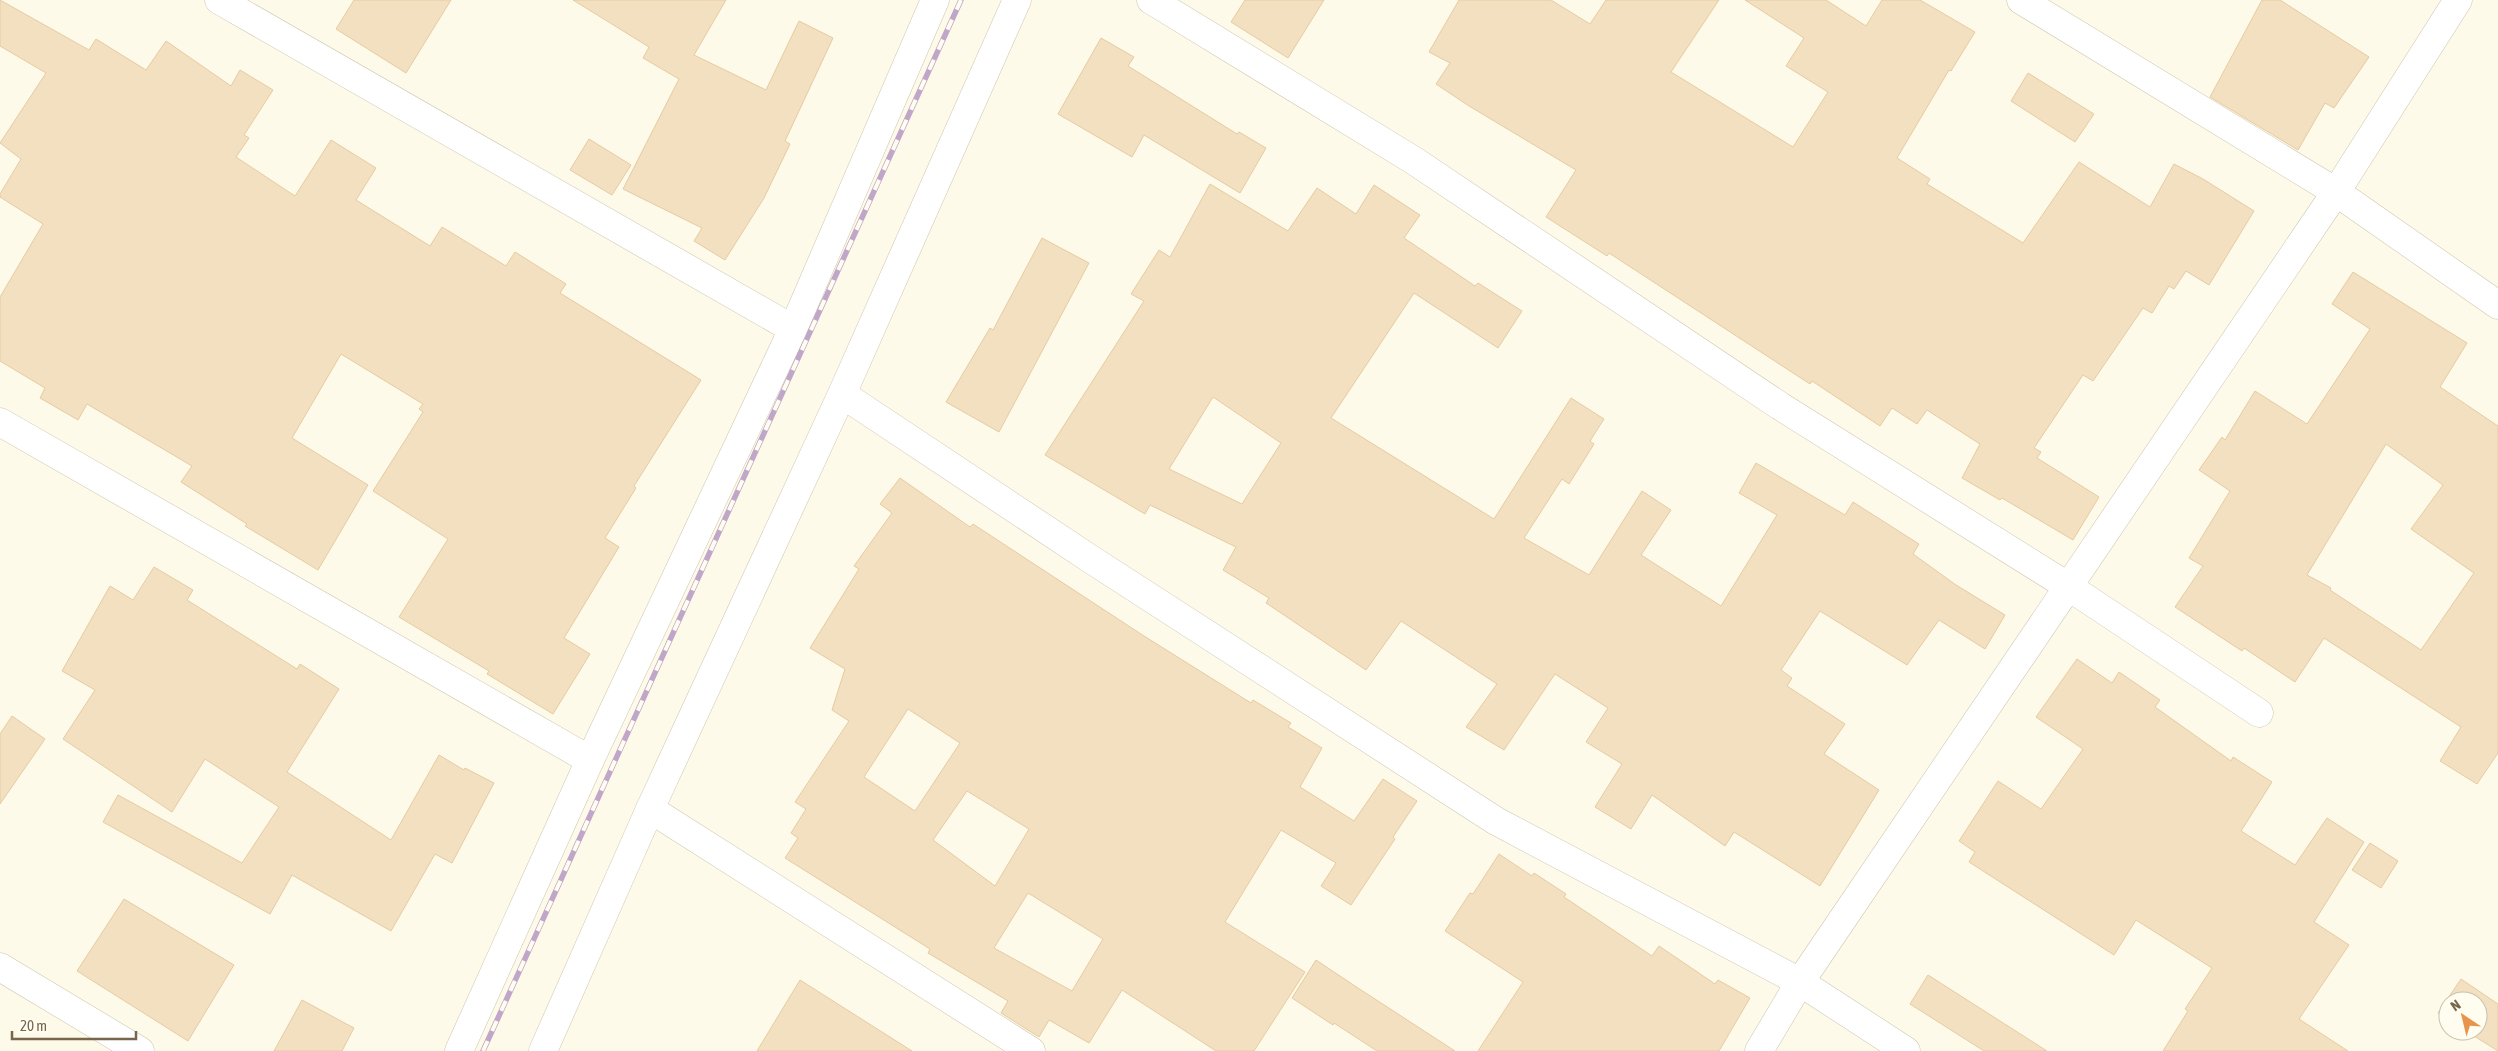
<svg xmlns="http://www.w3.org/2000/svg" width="2498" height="1051" viewBox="0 0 2498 1051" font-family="'Asap Condensed',sans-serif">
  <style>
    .building { fill: #f3e0c0; stroke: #e6cba0; fill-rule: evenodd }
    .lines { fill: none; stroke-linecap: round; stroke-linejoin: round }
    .street-casing { stroke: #cfc5ae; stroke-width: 29 }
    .street { stroke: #fff; stroke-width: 28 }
    .rail-casing { stroke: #c0a6c8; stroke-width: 5.5 }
    .rail { stroke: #fffdf0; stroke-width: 4; stroke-dasharray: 11; stroke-linecap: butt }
  </style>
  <rect width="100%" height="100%" fill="#fdfae9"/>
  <!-- building -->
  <g class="building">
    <path d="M0 0 89 50 96 39 146 70 166 41 231 86 240 70 273 90 244 135 249 138 236 157 295 196 331 140 376 168 356 200 430 246 442 227 506 266 515 252 566 284 560 293 701 380 634 486 636 488 605 538 619 547 564 638 590 654 553 714 487 674 489 671 399 617 448 539 373 491 423 412 419 409 423 404 341 354 292 438 368 485 318 570 245 526 247 524 181 482 192 466 87 404 78 420 40 398 45 388 0 361V297L43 224 0 197V194L21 159 0 143 46 73 0 46Z"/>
    <path d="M354 0H451L406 73 336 29Z"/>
    <path d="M573 0H726L694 55 766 90 799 21 833 38 785 141 790 144 764 198 725 260 694 241 702 228 623 189 679 79 643 58 649 47Z"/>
    <path d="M1245 0H1324L1288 58 1231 22Z"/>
    <path d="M1459 0H1551L1590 24 1606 0H1719L1671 72 1793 147 1828 92 1786 66 1804 38 1745 0H1826L1866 26 1882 0H1920L1975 32 1951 71 1949 70 1897 158 1930 179 1927 184 2023 243 2079 162 2150 207 2174 164 2203 179 2254 211 2209 285 2186 271 2174 289 2169 286 2152 313 2143 308 2093 381 2083 375 2034 448 2041 452 2037 458 2099 497 2073 540 2002 498 2000 500 1962 478 1980 444 1927 410 1917 424 1892 408 1880 426 1812 381 1810 384 1609 253 1607 256 1546 217 1576 170 1469 106 1436 84 1450 63 1429 52Z"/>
    <path d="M2262 0H2280L2369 57 2334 108 2325 103 2298 150 2210 97Z"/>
    <path d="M1101 38 1134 57 1128 66 1237 134 1239 132 1266 148 1240 193 1144 135 1132 157 1058 114Z"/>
    <path d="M2028 73 2094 114 2075 142 2011 101Z"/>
    <path d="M589 139 631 165 612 195 570 170Z"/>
    <path d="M1210 184 1288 231 1317 188 1356 214 1374 185 1420 215 1404 238 1475 286 1478 283 1522 311 1498 348 1414 293 1331 418 1494 519 1571 398 1604 419 1590 441 1594 444 1569 484 1562 479 1524 538 1589 575 1642 491 1671 510 1641 555 1721 606 1777 515 1739 493 1756 463 1845 515 1853 502 1919 544 1913 554 1956 585 2005 615 1985 649 1939 620 1907 665 1820 611 1781 670 1792 678 1787 686 1845 724 1824 754 1879 790 1820 886 1734 832 1725 846 1652 795 1631 829 1595 807 1622 764 1586 742 1608 708 1555 674 1504 750 1466 727 1497 684 1401 621 1366 670 1266 603 1269 598 1223 570 1236 547 1150 505 1145 514 1045 455 1144 301 1131 294 1159 250 1170 257ZM1213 397 1281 443 1242 504 1169 469Z"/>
    <path d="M1042 238 1089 263 999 432 946 402 990 328 993 330Z"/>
    <path d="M2353 272 2467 343 2440 387 2498 426V753L2477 784 2440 761 2461 727 2324 638 2295 682 2244 648 2242 651 2175 607 2203 566 2189 558 2230 491 2199 470 2222 437 2225 440 2255 391 2307 424 2370 329 2332 304ZM2386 444 2443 485 2411 529 2474 573 2421 650 2330 590 2331 588 2307 575Z"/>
    <path d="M900 478 970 527 973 524 1144 636 1251 703 1253 700 1291 723 1288 727 1322 748 1300 787 1354 821 1383 779 1417 801 1393 837 1395 839 1351 905 1321 886 1336 863 1281 830 1225 922 1305 972 1254 1051H1216L1122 990 1089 1043 1049 1020 1039 1037 1001 1013 1008 1001 928 953 930 949 785 858 798 838 791 833 806 809 795 802 849 721 832 710 845 669 810 648 859 569 854 566 892 513 880 504ZM908 709 960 743 915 811 864 777ZM967 791 1029 829 995 886 933 840ZM1028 893 1103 939 1072 991 994 948Z"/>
    <path d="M154 567 193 590 187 600 297 669 300 664 339 689 287 772 391 840 439 755 464 770 465 768 494 783 452 863 435 854 391 931 292 875 270 914 103 822 118 795 242 863 279 807 205 759 172 812 63 739 95 690 62 671 110 586 133 600Z"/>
    <path d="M2077 659 2112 683 2119 672 2160 700 2155 707 2231 761 2233 757 2272 782 2241 831 2295 865 2327 818 2364 842 2314 922 2349 945 2299 1019 2348 1051H2163L2188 1011 2185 1009 2212 968 2136 920 2114 955 1969 862 1975 852 1959 841 1998 781 2041 809 2083 749 2036 717Z"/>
    <path d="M12 716 45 739 0 804V734Z"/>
    <path d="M2370 843 2398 861 2381 888 2352 870Z"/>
    <path d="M1499 854 1532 876 1534 873 1566 894 1564 897 1652 956 1659 946 1715 984 1718 980 1750 998 1719 1051H1478L1523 982 1445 931 1470 893 1473 894Z"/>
    <path d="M124 899 234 965 188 1041 77 971Z"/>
    <path d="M1316 960 1358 988 1455 1051H1377L1334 1023 1333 1025 1292 998Z"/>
    <path d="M1928 975 2047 1051H1984L1910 1004Z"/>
    <path d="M2461 979 2498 1004V1051L2466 1031H2478V1001H2448V1019L2438 1013Z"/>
    <path d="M800 980 912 1051H757Z"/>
    <path d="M302 1000 354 1028 342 1051H274Z"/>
  </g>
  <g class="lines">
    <defs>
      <g id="street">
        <path d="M219 0 793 329"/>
        <path d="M1151 0 1413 160 1780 406 2069 587 2259 713"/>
        <path d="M2021 0 2336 192 2498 305"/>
        <path d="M842 394 1092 560 1496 821 1800 982 1906 1051"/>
        <path d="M0 422 590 760"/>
        <path d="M650 809 1031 1051"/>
        <path d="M0 967 140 1051"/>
        <path d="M459 1051 590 760 793 329 935 0"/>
        <path d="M543 1051 650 809 842 394 1017 0"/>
        <path d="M1759 1051 1800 982 2336 192 2458 0"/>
      </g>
    </defs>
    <!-- street casing -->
    <use href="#street" class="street-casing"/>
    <!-- street -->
    <use href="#street" class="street"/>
    <defs>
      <path id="rail" d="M483 1051 961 0"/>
    </defs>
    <!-- rail casing -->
    <use href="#rail" class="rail-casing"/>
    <!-- rail -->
    <use href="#rail" class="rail"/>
  </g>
  <!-- north arrow -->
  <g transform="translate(2463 1016) rotate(325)"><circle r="24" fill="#fffdf0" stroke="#c9c1ae"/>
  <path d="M0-4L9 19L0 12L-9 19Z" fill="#e7954d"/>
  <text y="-8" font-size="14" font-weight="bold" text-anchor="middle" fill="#78664c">N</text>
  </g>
  <!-- scale -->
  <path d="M12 1031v8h124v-8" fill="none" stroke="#78664c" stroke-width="2.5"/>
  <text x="20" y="1031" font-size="15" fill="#78664c" stroke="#fffdf0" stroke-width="4" paint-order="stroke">20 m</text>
</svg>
